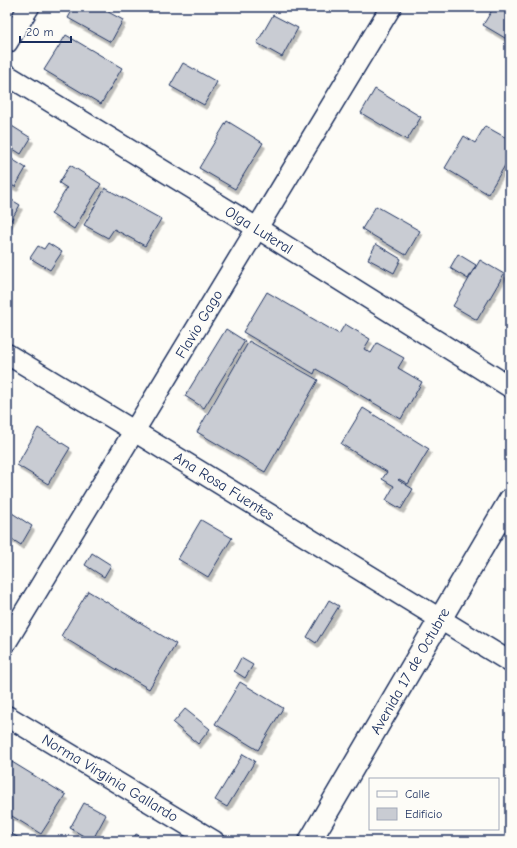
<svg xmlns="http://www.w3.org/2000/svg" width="517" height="848" viewBox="0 0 517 848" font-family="'Comic Neue',sans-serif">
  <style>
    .building { fill: #c9ccd3; stroke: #1b2f5e; filter: url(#shadow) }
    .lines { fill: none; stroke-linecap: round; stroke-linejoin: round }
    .minor-casing { stroke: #1b2f5e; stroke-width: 23 }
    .major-casing { stroke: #1b2f5e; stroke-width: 25 }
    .minor { stroke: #fdfcf7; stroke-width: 20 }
    .major { stroke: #fdfcf7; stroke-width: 22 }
    .labels { text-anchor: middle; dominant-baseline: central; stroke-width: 3.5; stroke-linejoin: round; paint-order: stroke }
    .street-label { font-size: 15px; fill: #1b2f5e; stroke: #fdfcf7 }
  </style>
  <defs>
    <filter id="shadow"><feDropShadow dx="2.5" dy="4.5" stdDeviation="0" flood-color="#0004"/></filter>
  </defs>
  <rect width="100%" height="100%" fill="#fdfcf7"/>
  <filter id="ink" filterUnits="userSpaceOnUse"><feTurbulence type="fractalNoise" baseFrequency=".025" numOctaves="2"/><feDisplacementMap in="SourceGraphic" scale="8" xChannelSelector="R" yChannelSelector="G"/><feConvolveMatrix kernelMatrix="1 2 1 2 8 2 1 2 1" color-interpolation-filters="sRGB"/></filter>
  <g filter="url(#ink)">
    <!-- building -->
    <g class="building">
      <path d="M74 7H99L123 20 111 42 68 18Z"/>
      <path d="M494 7H510V41L483 25Z"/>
      <path d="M273 15 298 28 282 57 257 43Z"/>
      <path d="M66 35 122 68 101 104 44 70Z"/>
      <path d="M183 63 217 82 204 105 170 86Z"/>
      <path d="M375 89 421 117 407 140 361 113Z"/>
      <path d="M227 121 263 143 235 189 199 168Z"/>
      <path d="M7 123 31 138 21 154 7 145Z"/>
      <path d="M485 126 510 140V157L488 194 445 168 464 136 475 143Z"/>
      <path d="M7 156 26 168 15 187 7 183Z"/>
      <path d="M70 165 101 184 74 229 51 214 67 188 59 183Z"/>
      <path d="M105 188 161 219 145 246 114 229 108 238 84 225Z"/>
      <path d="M7 197 20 205 7 227Z"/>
      <path d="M376 206 420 231 406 255 362 229Z"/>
      <path d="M48 243 62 252 50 270 30 258 38 246 44 249Z"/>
      <path d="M376 244 401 259 394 273 368 259Z"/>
      <path d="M458 254 476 265 468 279 450 268Z"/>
      <path d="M480 260 504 274 477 320 453 306Z"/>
      <path d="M267 292 339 334 345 324 370 339 364 349 371 353 377 343 404 358 398 368 422 382 401 419 316 369 314 374 243 332Z"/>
      <path d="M226 329 245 341 204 408 185 396Z"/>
      <path d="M249 341 318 380 265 472 197 432Z"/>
      <path d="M363 408 429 449 408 484 399 479 398 480 413 489 401 509 386 500 394 486 382 479 387 472 341 444Z"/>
      <path d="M38 428 70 448 48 484 17 465Z"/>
      <path d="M12 513 32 526 21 545 7 536V522Z"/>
      <path d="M201 520 232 538 208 577 178 559Z"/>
      <path d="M92 553 111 565 104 577 85 565Z"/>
      <path d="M88 591 176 644 149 689 61 636Z"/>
      <path d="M329 600 339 606 316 643 307 637Z"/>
      <path d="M241 658 253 665 245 678 234 671Z"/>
      <path d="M240 682 283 708 258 750 215 724Z"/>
      <path d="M185 709 210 729 198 744 173 723Z"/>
      <path d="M243 754 255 761 227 807 215 800Z"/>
      <path d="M12 762 66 795 41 834 7 813V770Z"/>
      <path d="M84 803 106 815 92 841 70 828Z"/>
      <path d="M7 831 24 841H7Z"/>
      <path d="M136 834 149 841H132Z"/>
    </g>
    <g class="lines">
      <defs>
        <g id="minor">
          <path d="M7 43 29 7"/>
          <path d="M7 75 257 228 510 387"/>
          <path d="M7 354 134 431 510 662"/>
          <path d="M7 641 391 7"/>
          <path d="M7 716 214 841"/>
        </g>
        <path id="major" d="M310 841 510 500"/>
      </defs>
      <!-- minor casing -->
      <use href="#minor" class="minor-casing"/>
      <!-- major casing -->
      <use href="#major" class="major-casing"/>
      <!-- minor -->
      <use href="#minor" class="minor"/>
      <!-- major -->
      <use href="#major" class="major"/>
    </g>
  </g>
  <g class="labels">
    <!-- street labels -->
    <g class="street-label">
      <text transform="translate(259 230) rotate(32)">Olga Luteral</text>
      <text transform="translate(199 324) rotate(-59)">Flavio Gago</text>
      <text transform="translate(224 486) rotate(32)">Ana Rosa Fuentes</text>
      <text transform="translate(410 671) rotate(-60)">Avenida 17 de Octubre</text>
      <text transform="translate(110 778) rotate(31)">Norma Virginia Gallardo</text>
    </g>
  </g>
  <!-- margin -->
  <rect width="517" height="848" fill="none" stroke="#fdfcf7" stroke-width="24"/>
  <rect x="12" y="12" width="493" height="824" fill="none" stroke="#1b2f5e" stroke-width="1.5" filter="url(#ink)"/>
  <!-- legend -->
  <rect x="369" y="778" width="130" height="52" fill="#fdfcf7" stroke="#a3aaba"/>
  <rect x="377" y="791" width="20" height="6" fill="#fdfcf7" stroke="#a3aaba"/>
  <text x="405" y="798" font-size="12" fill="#1b2f5e">Calle</text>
  <rect x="377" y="808" width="20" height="12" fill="#c9ccd3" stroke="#a3aaba"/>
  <text x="405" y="818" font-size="12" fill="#1b2f5e">Edificio</text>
  <!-- scale -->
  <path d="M20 36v6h51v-6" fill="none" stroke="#1b2f5e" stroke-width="2"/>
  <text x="26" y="36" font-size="12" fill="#1b2f5e" stroke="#fdfcf7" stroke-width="3" paint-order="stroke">20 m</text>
</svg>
